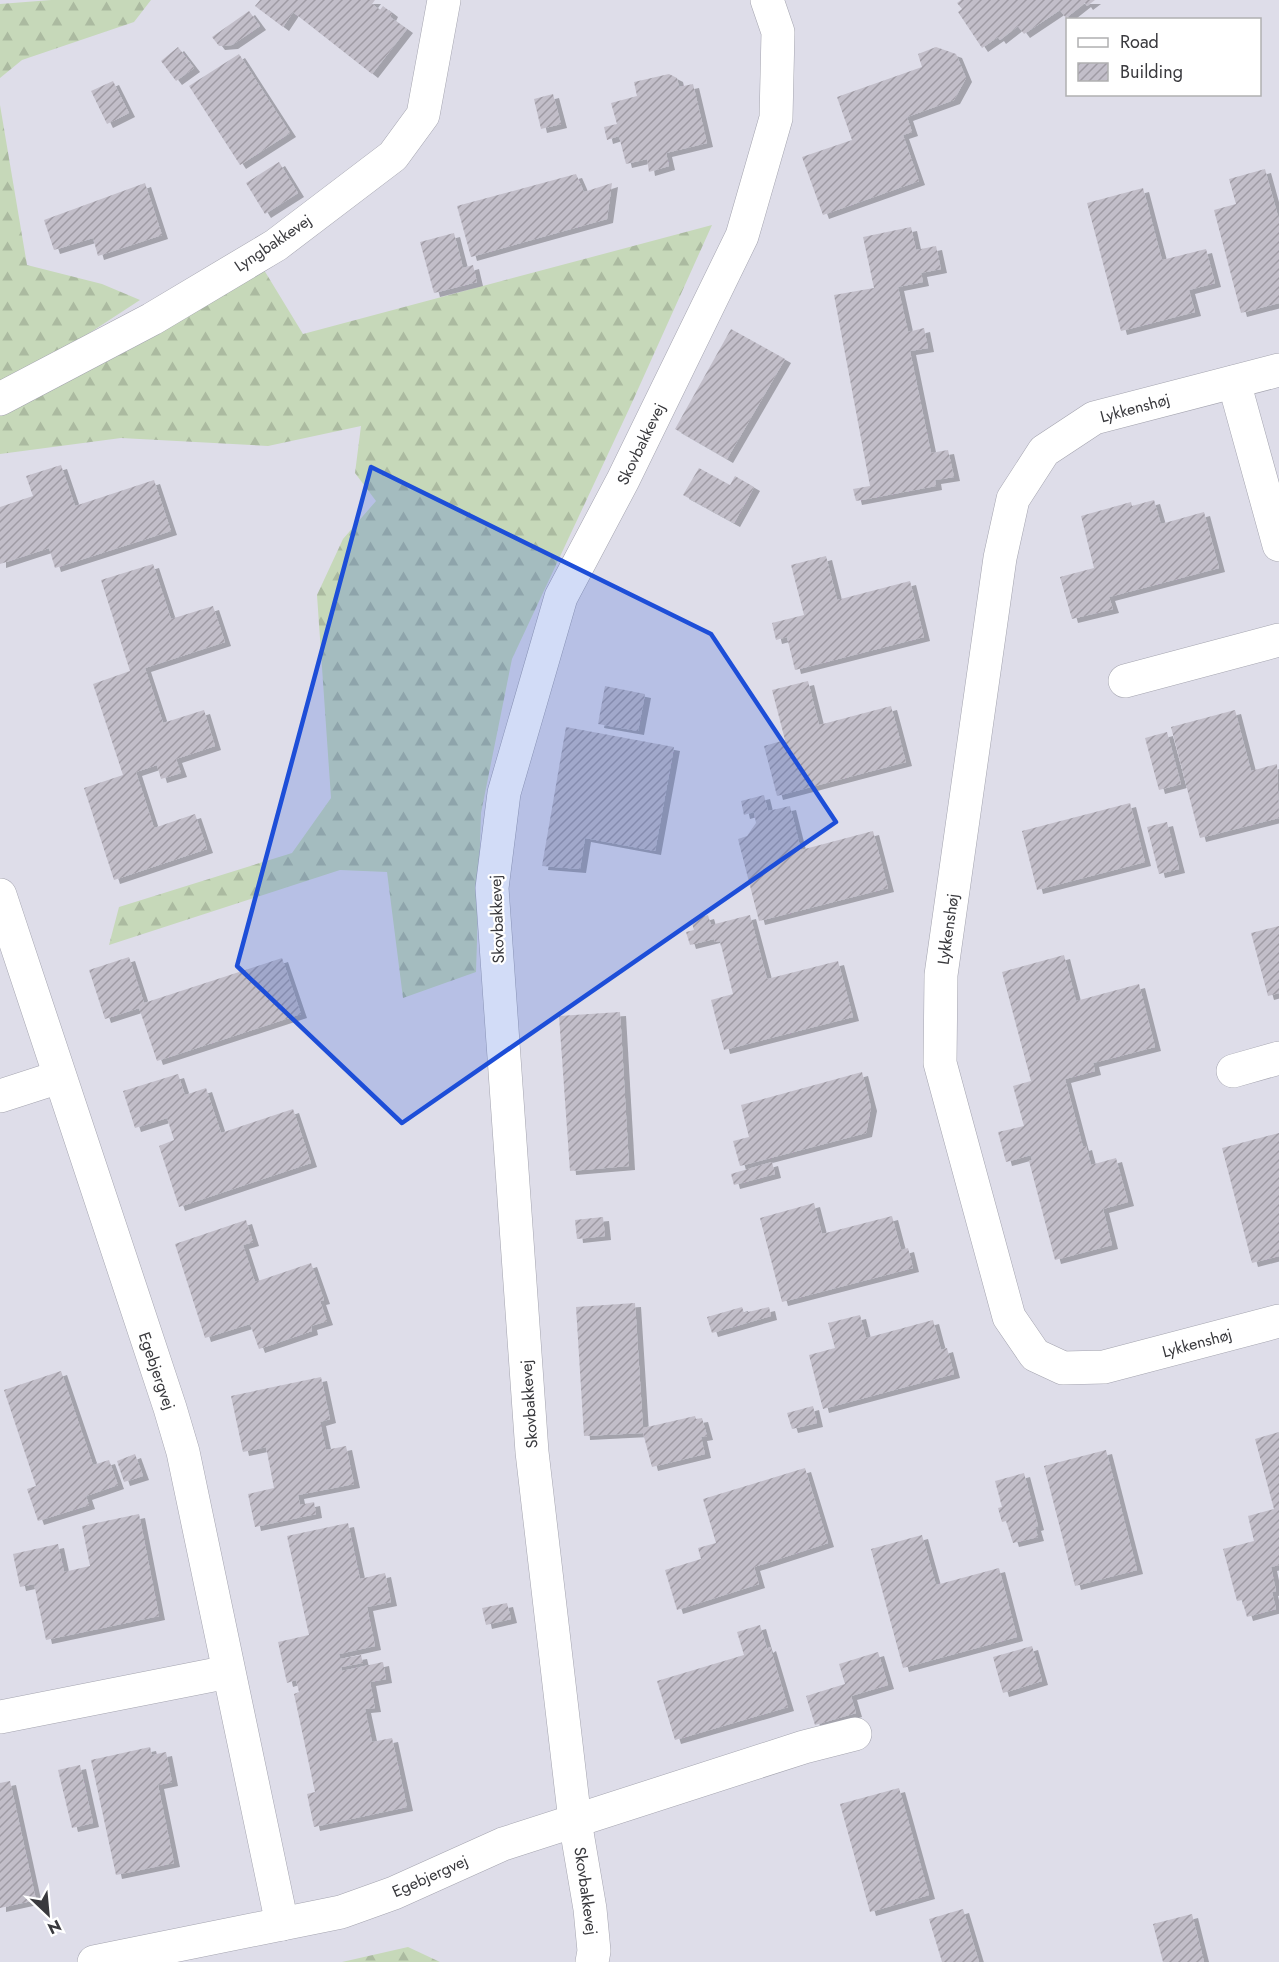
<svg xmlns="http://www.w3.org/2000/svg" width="1279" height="1962" viewBox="0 0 1279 1962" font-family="Jost,sans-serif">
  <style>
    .forest { fill: url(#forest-firs) }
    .building { fill: url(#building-hatch); filter: url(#shadow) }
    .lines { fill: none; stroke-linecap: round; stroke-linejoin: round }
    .minor-casing { stroke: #a4a4af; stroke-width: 34 }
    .minor { stroke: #fff; stroke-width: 33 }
    .marked { fill: #1d4ed8; fill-opacity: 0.2; stroke: #1d4ed8; stroke-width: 4.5; stroke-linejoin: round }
    .labels { text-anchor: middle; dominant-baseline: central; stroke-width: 4.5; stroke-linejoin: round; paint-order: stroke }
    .street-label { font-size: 16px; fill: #39393d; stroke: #fff }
  </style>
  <defs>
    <pattern id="forest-firs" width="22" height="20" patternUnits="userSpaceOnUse" patternTransform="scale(1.5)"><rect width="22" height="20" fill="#c6d8b9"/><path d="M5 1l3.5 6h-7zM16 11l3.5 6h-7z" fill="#abbaa0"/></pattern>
    <pattern id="building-hatch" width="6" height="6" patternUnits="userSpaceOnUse" patternTransform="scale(1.5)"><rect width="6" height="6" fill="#c2bec9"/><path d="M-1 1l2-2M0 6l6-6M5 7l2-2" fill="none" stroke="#9f9ba4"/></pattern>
    <filter id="shadow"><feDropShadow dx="6" dy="4" stdDeviation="0" flood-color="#0004"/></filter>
  </defs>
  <rect width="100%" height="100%" fill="#dedde9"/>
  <!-- forest -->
  <g class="forest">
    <path d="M51 0H151L134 22 22 60 0 78V4Z"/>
    <path d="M0 105 27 265 102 284 140 300 19 379 0 380Z"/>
    <path d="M712 225 630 407 512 659 481 813 476 972 403 998 387 872 340 870 109 945 119 907 292 853 331 798 317 595 343 539 376 501 355 473 361 426 268 446 121 438 0 454V405L264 270 303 334Z"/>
    <path d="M408 1947 440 1962H342Z"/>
  </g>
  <!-- building -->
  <g class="building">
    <path d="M260 0H375L372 4 380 10 383 6 392 13 390 17 407 29 372 74 293 12 283 27 255 6Z"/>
    <path d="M961 0H1095L1087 6 1085 3 1066 18 1060 10 1024 34 1018 26 1000 40 998 37 982 48 958 12 962 9 957 3Z"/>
    <path d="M249 11 260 26 232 45 219 46 212 37Z"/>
    <path d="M178 47 194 68 176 81 161 61Z"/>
    <path d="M936 47 956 54 966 78 954 100 907 117 912 132 903 135 919 181 823 215 802 157 852 140 837 97 922 67 918 54Z"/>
    <path d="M239 54 290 133 240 165 189 86Z"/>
    <path d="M669 74 677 78 679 87 693 84 707 143 666 153 669 166 649 172 647 159 626 164 619 136 607 140 604 127 617 124 611 103 637 96 634 82Z"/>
    <path d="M113 81 129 113 107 124 91 91Z"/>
    <path d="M553 94 561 124 541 129 534 99Z"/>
    <path d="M279 162 298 193 265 214 246 183Z"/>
    <path d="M1265 169 1279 220V303L1241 313 1214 210 1236 204 1229 179Z"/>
    <path d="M576 174 584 192 612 183 607 219 471 257 457 206Z"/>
    <path d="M145 183 162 235 98 256 93 238 54 250 44 220Z"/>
    <path d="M1143 188 1162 260 1206 249 1215 283 1189 290 1195 312 1121 331 1087 203Z"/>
    <path d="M911 227 916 250 936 246 941 269 921 273 923 282 898 287 908 332 924 328 928 348 910 351 931 453 948 450 954 477 935 480 936 486 856 501 853 489 870 486 834 295 874 288 863 237Z"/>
    <path d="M454 233 463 268 473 265 477 282 434 293 420 242Z"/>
    <path d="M731 329 785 359 727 459 675 429Z"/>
    <path d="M61 465 75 506 154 480 171 531 55 568 49 548 0 564V507L33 496 26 476Z"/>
    <path d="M699 468 730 485 735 476 754 487 734 523 683 495Z"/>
    <path d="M1154 500 1161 524 1204 512 1219 568 1109 597 1113 609 1072 619 1060 577 1094 568 1081 516 1131 502 1132 506Z"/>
    <path d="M826 556 837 600 910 581 924 637 795 670 787 637 776 640 772 623 804 615 791 565Z"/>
    <path d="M153 564 171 619 213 606 225 642 145 668 163 723 204 710 215 746 176 759 181 773 161 779 157 765 136 772 154 828 195 814 207 849 114 880 84 788 123 775 93 684 130 671 101 580Z"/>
    <path d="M808 681 819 725 891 706 906 762 777 796 764 746 785 740 772 690Z"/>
    <path d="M605 686 645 694 638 731 598 724Z"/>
    <path d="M1235 710 1251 771 1277 764 1279 818 1200 838 1171 727Z"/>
    <path d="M566 727 674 747 655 851 585 838 580 869 542 866Z"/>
    <path d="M1167 732 1181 784 1159 790 1145 738Z"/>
    <path d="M764 795 768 811 790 806 801 850 873 831 888 888 759 921 738 839 747 836 756 823 754 812 744 815 741 801Z"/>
    <path d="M1130 803 1145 862 1037 890 1022 831Z"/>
    <path d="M1167 822 1179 869 1159 874 1147 827Z"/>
    <path d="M708 915 711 925 750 915 767 979 838 961 853 1017 724 1050 711 1000 733 994 720 941 715 942 714 939 690 945 686 932 694 930 691 920Z"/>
    <path d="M1279 926V993L1268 996 1251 933Z"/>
    <path d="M1064 955 1076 1001 1139 984 1155 1047 1093 1063 1095 1071 1065 1079 1083 1147 1086 1146 1091 1165 1116 1158 1128 1202 1103 1209 1112 1245 1055 1260 1029 1161 1032 1160 1031 1155 1006 1162 998 1132 1024 1126 1013 1086 1031 1081 1002 972Z"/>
    <path d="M129 957 144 1003 282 958 301 1014 157 1061 139 1008 105 1019 89 970Z"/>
    <path d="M620 1012 629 1166 570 1171 559 1016Z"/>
    <path d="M862 1072 871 1107 866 1133 740 1166 733 1141 749 1137 741 1105Z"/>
    <path d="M178 1074 185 1095 206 1088 221 1133 293 1109 311 1163 179 1207 159 1146 174 1140 167 1118 135 1128 123 1091Z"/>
    <path d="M1279 1133V1256L1252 1263 1222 1148Z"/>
    <path d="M772 1162 775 1174 734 1185 731 1174Z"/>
    <path d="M814 1203 822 1234 892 1216 901 1250 908 1248 913 1268 782 1302 760 1218Z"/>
    <path d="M603 1217 605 1236 577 1239 575 1220Z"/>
    <path d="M246 1220 253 1242 243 1245 255 1282 311 1263 324 1300 320 1301 327 1321 311 1326 312 1331 259 1349 250 1324 205 1338 175 1244Z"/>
    <path d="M635 1303 643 1428 695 1416 696 1419 702 1418 707 1436 701 1437 705 1454 652 1467 643 1433 584 1436 576 1307Z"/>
    <path d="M742 1307 744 1313 769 1307 771 1316 712 1333 707 1317Z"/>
    <path d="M860 1315 866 1338 933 1320 941 1350 947 1348 954 1374 823 1409 809 1355 835 1348 828 1323Z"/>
    <path d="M61 1371 93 1465 109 1460 118 1485 86 1496 89 1505 38 1521 27 1489 36 1486 4 1390Z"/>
    <path d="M321 1377 330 1419 320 1422 326 1450 346 1446 354 1484 298 1495 300 1505 314 1502 316 1514 255 1527 248 1494 274 1488 266 1447 243 1452 231 1396Z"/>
    <path d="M813 1406 817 1423 792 1429 787 1413Z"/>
    <path d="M1279 1432V1565L1271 1567 1276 1591 1272 1592 1276 1609 1247 1617 1242 1600 1237 1601 1223 1549 1254 1541 1248 1516 1274 1509 1255 1439Z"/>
    <path d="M1106 1450 1137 1570 1075 1586 1044 1466Z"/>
    <path d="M135 1454 143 1476 124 1482 117 1461Z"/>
    <path d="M805 1468 828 1543 754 1567 759 1584 677 1610 665 1570 701 1559 698 1548 716 1543 703 1499Z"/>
    <path d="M1024 1473 1038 1526 1035 1527 1038 1537 1013 1543 1006 1521 1002 1522 998 1508 1002 1507 995 1481Z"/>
    <path d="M139 1514 159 1616 46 1640 34 1584 20 1587 13 1554 58 1544 64 1572 90 1566 82 1526Z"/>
    <path d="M348 1523 360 1579 385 1573 391 1602 367 1607 375 1646 339 1654 340 1659 361 1655 363 1663 341 1667 342 1671 383 1662 386 1679 370 1682 375 1708 365 1709 372 1742 392 1738 407 1807 314 1827 307 1794 315 1792 294 1694 299 1692 296 1680 287 1683 278 1642 309 1635 287 1536Z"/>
    <path d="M922 1535 936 1585 999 1568 1017 1637 903 1668 871 1549Z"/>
    <path d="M507 1603 511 1619 486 1625 482 1608Z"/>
    <path d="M760 1625 767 1649 770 1647 788 1707 675 1740 657 1681 744 1655 737 1632Z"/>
    <path d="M1032 1646 1042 1681 1003 1693 993 1657Z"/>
    <path d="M878 1652 888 1685 851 1696 856 1713 815 1725 806 1696 845 1684 839 1664Z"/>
    <path d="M150 1747 152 1755 166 1752 172 1782 158 1785 174 1863 116 1875 91 1760Z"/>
    <path d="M80 1765 93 1823 72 1828 58 1770Z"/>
    <path d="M10 1781 36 1900 0 1908V1783Z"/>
    <path d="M899 1788 929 1895 870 1912 840 1804Z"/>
    <path d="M963 1909 979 1962H942L929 1919Z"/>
    <path d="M1192 1914 1204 1962H1163L1153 1924Z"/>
  </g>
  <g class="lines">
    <defs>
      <g id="minor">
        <path d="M1279 370 1094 418 1044 451 1013 499 1000 558 941 975 940 1063 1009 1317 1035 1355 1063 1368 1104 1367 1279 1321"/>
        <path d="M1234 382 1279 545"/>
        <path d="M0 399 152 319 276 245 393 156 423 115 444 0"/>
        <path d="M1125 681 1279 640"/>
        <path d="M0 895 170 1408 183 1452 282 1924"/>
        <path d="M1233 1071 1279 1058"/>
        <path d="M0 1096 59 1077"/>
        <path d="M0 1717 228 1672"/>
        <path d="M94 1962 341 1912 394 1893 503 1844 804 1747 855 1734"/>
        <path d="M592 1962 594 1951 590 1909 575 1821 532 1452 492 888 504 793 561 597 623 480 742 236 776 118 778 32 767 0"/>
      </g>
    </defs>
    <!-- minor casing -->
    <use href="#minor" class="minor-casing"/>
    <!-- minor -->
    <use href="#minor" class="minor"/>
  </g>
  <!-- marked area -->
  <path class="marked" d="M371 467 711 634 836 822 402 1123 237 966Z"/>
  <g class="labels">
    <!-- street labels -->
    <g class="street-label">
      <text transform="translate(273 243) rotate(-34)">Lyngbakkevej</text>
      <text transform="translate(1135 408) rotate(-15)">Lykkenshøj</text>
      <text transform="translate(641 444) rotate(-64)">Skovbakkevej</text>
      <text transform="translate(497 919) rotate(-92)">Skovbakkevej</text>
      <text transform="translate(948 929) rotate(-82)">Lykkenshøj</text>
      <text transform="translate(1197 1343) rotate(-15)">Lykkenshøj</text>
      <text transform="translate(157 1371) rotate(71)">Egebjergvej</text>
      <text transform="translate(529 1404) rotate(-94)">Skovbakkevej</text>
      <text transform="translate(430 1876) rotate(-24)">Egebjergvej</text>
      <text transform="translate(586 1891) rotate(82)">Skovbakkevej</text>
    </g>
  </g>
  <!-- legend -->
  <rect x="1066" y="18" width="195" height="78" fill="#ffffff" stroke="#b0b0b1" stroke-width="1.5"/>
  <rect x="1078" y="38" width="30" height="9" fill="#ffffff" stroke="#b0b0b1" stroke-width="1.5"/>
  <text x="1120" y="48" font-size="18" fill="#39393d">Road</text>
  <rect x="1078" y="63" width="30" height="18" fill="url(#building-hatch)" stroke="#b0b0b1" stroke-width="1.5"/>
  <text x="1120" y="78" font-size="18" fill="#39393d">Building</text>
  <!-- north arrow -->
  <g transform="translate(48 1914) rotate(154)" stroke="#ffffff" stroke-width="4.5" paint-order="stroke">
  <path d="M0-4.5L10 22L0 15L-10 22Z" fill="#39393d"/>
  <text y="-9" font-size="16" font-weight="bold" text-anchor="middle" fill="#39393d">N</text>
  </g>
</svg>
